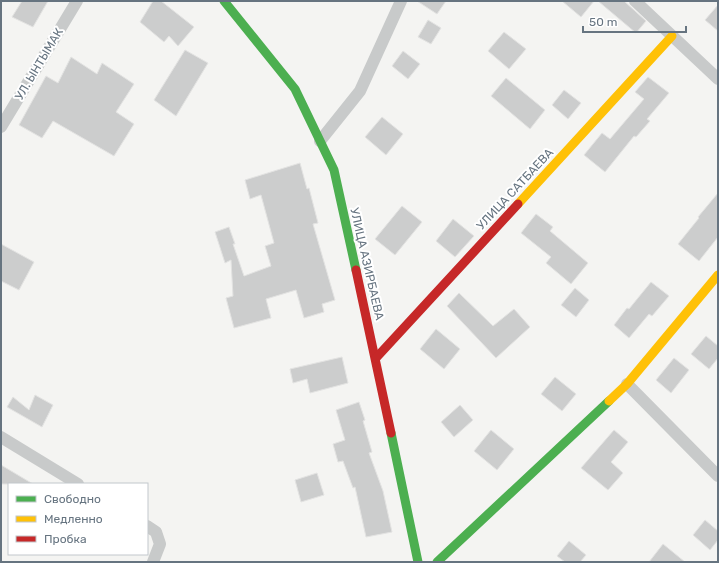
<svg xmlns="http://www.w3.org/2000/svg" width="719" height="563" viewBox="0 0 719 563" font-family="Rubik,sans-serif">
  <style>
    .building { fill: #cccdcd; stroke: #e3e3e2 }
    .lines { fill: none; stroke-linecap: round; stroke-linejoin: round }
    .street { stroke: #c8caca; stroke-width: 12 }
    .fast { stroke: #4caf50; stroke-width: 9 }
    .slow { stroke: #ffc107; stroke-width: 9 }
    .jam { stroke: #c62828; stroke-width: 9 }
    .labels { text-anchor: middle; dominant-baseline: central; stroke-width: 4; stroke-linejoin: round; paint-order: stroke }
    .street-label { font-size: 12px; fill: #667480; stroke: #fff }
  </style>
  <rect width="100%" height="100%" fill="#f4f4f2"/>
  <!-- building -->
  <g class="building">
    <path d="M22 1H48L33 27 12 17Z"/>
    <path d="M153 1H161L194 27 178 46 169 36 164 42 140 22Z"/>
    <path d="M417 1H446L437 14Z"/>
    <path d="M562 1H594L581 17Z"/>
    <path d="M598 1H624L646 21 636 33Z"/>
    <path d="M718 5V31L705 20Z"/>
    <path d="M428 20 441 28 431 44 418 37Z"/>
    <path d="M504 32 526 49 509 69 488 51Z"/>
    <path d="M185 50 208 63 176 116 154 100Z"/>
    <path d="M403 51 420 64 408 79 392 66Z"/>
    <path d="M71 57 97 74 102 63 134 84 116 112 134 124 114 156 53 121 42 138 19 125 46 76 58 83Z"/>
    <path d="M648 77 669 93 647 119 650 121 636 137 634 136 605 172 584 155 602 133 610 139 644 99 635 92Z"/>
    <path d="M506 78 545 110 530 129 491 96Z"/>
    <path d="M564 90 581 103 568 119 552 105Z"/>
    <path d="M382 117 403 134 386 155 365 137Z"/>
    <path d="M300 163 307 189 309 188 318 223 313 224 335 300 322 304 324 312 304 318 296 290 266 299 271 318 234 328 226 298 233 296 231 260 225 263 215 232 229 227 235 244H233L244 276 271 266 265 246 274 243 261 195 250 199 245 180Z"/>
    <path d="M718 193V237L699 261 678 244 699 218 698 217Z"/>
    <path d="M402 206 422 222 395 255 375 239Z"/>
    <path d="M536 214 553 227 550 231 588 263 571 284 546 263 551 257 521 233Z"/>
    <path d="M453 219 474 236 455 257 436 241Z"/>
    <path d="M1 244 34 262 19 290 1 281Z"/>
    <path d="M651 282 669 296 652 316 649 314 629 338 614 325 627 308 629 309Z"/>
    <path d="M575 288 589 300 576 317 561 305Z"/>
    <path d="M459 293 493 326 514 309 530 327 496 358 447 306Z"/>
    <path d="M436 329 460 349 444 369 420 349Z"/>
    <path d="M706 336 718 346V358L709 369 691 354Z"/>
    <path d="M342 357 348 383 310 393 307 379 293 383 290 369Z"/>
    <path d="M674 358 689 370 671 393 656 380Z"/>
    <path d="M555 377 576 394 562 411 541 394Z"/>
    <path d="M35 395 53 405 42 427 7 407 13 397 29 410Z"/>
    <path d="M359 402 365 420 363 421 372 452 369 453 383 491 392 532 366 537 355 487 353 488 343 461 338 462 333 444 345 440 336 410Z"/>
    <path d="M460 405 473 420 454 437 441 422Z"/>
    <path d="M491 430 514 449 497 470 474 451Z"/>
    <path d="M614 430 628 442 611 462 623 473 608 490 581 468Z"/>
    <path d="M1 465 33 484H1Z"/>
    <path d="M317 473 324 495 301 502 295 480Z"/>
    <path d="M705 520 718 531V540L710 550 693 535Z"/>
    <path d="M569 541 586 555 580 562H565L557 556Z"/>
    <path d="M663 544 685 562H649Z"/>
  </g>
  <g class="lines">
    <!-- street -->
    <g class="street">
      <path d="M635 1 718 79"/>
      <path d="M1 127 77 1"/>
      <path d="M320 141 360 91 401 1"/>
      <path d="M627 384 718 476"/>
      <path d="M1 437 78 484"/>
      <path d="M147 526 156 532 160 544 153 562"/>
    </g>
    <!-- fast -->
    <g class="fast">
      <path d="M224 1 295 89 334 170 356 270"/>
      <path d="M391 433 418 562"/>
      <path d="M437 562 609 401"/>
    </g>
    <!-- slow -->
    <g class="slow">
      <path d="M518 204 672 36"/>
      <path d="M609 401 627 384 718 275"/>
    </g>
    <!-- jam -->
    <g class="jam">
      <path d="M356 270 391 433"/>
      <path d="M376 358 518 204"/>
    </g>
  </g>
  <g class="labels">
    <!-- street labels -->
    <g class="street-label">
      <text transform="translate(39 64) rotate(-59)">УЛ. ЫНТЫМАК</text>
      <text transform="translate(515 189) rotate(-47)">УЛИЦА САТБАЕВА</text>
      <text transform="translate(367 264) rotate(77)">УЛИЦА АЗИРБАЕВА</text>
    </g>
  </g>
  <!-- border -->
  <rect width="719" height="563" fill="none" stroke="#667480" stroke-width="4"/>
  <!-- legend -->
  <rect x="8" y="483" width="140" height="72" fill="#ffffff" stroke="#c2c7cc"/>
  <rect x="16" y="496" width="20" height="6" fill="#4caf50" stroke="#c2c7cc"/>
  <text x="44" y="503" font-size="12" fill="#667480">Свободно</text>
  <rect x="16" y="516" width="20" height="6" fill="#ffc107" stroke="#c2c7cc"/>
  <text x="44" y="523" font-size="12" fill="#667480">Медленно</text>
  <rect x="16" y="536" width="20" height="6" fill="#c62828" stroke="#c2c7cc"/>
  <text x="44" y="543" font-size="12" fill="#667480">Пробка</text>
  <!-- scale -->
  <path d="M583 26v6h103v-6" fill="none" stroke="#667480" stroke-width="2"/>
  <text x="589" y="26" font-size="12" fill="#667480" stroke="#ffffff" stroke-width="3" paint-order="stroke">50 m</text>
</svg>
